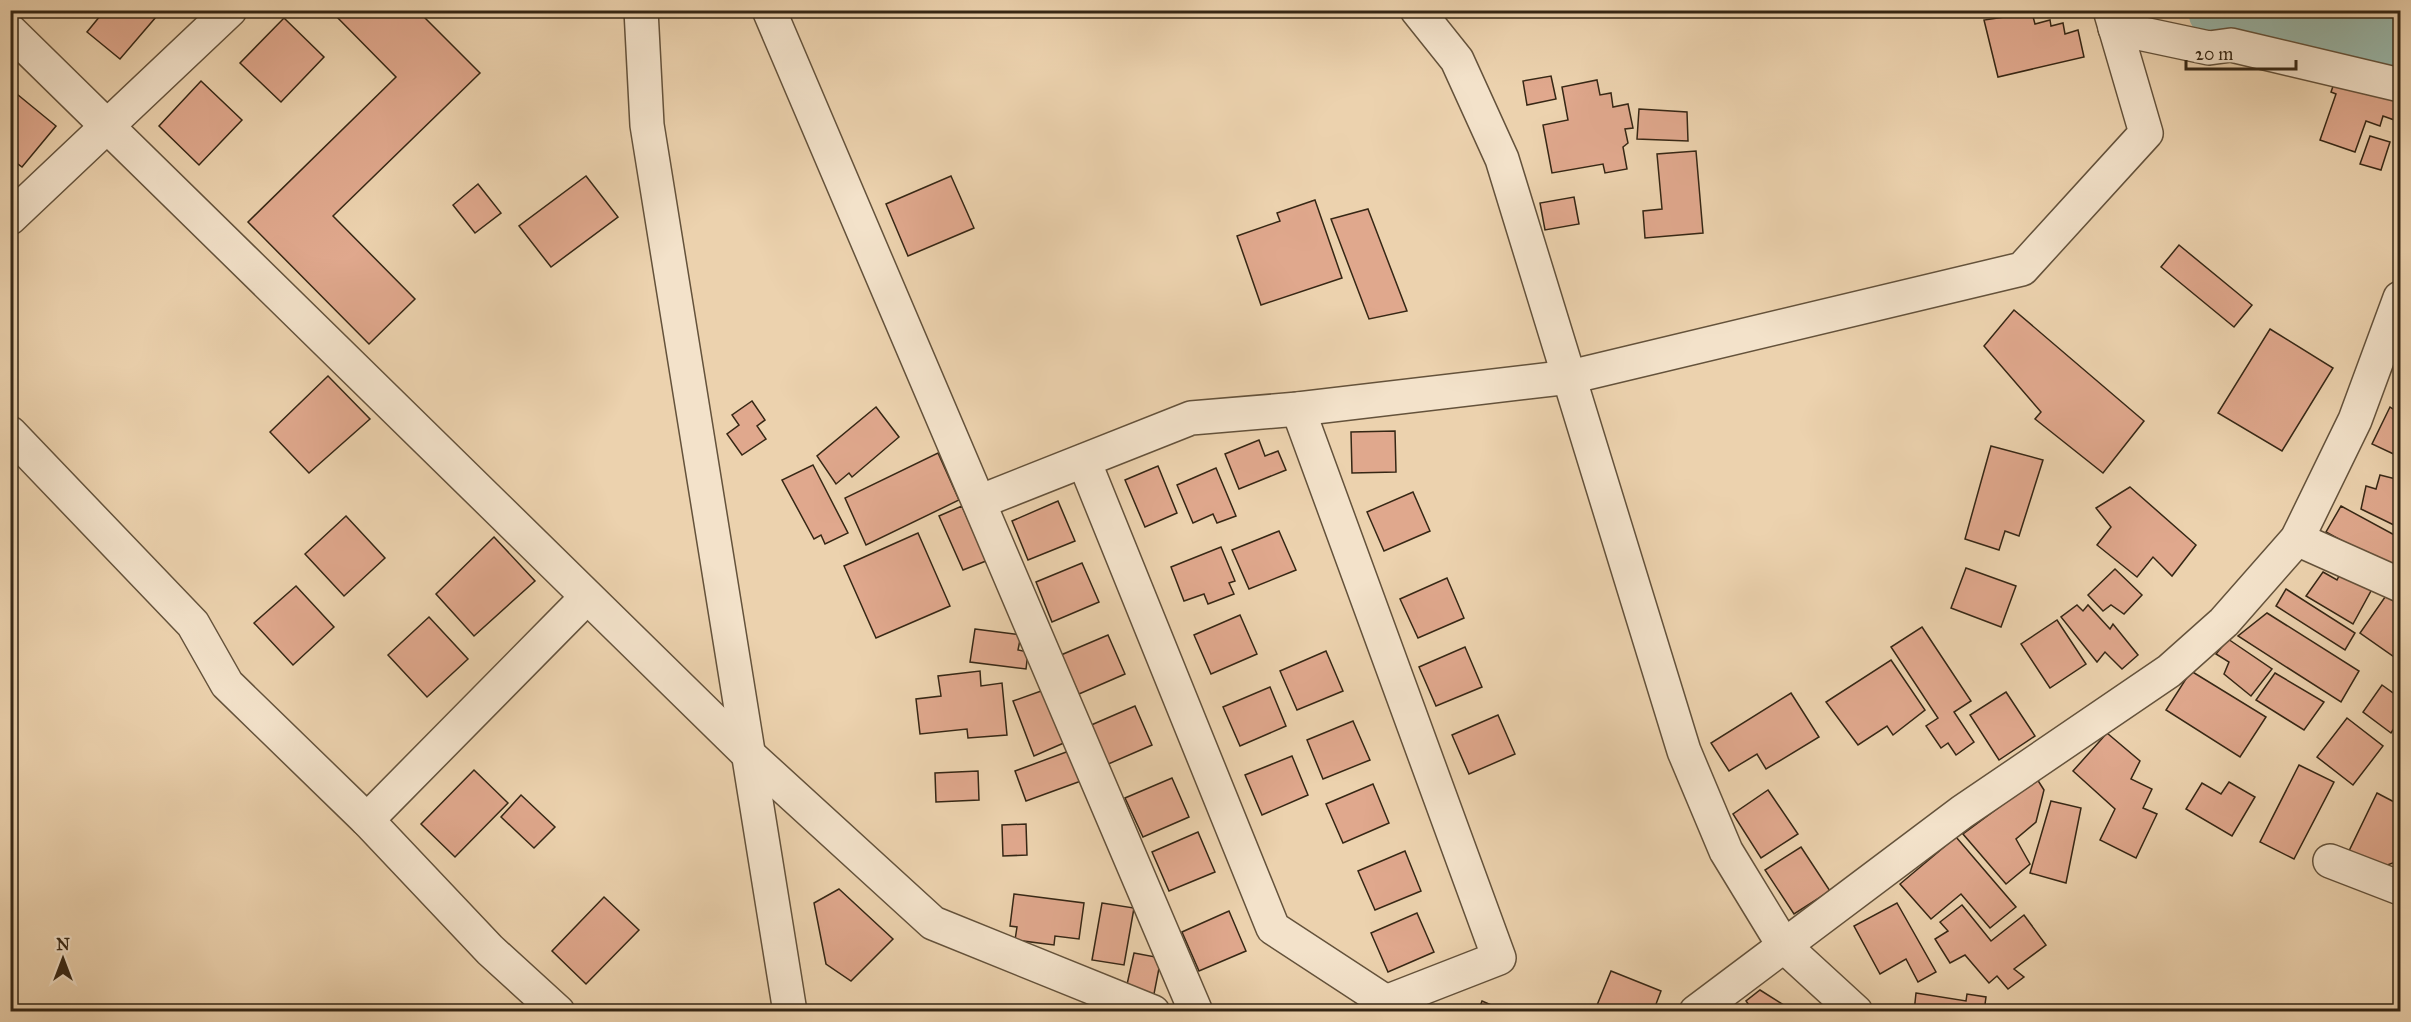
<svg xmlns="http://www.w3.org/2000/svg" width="2411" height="1022" viewBox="0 0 2411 1022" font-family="'IM FELL Great Primer',serif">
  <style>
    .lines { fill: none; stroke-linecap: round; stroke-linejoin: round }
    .river { stroke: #99b8ab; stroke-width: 66 }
    .building { fill: #e0a88d; stroke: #362715; stroke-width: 1.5 }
    .minor-casing { stroke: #64523b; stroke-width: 36 }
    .tertiary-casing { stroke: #64523b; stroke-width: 36 }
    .minor { stroke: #f3e2ca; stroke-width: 33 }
    .tertiary { stroke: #f3e2ca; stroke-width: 33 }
  </style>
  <rect width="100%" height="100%" fill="#ecd2ae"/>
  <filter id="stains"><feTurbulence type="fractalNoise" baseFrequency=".00333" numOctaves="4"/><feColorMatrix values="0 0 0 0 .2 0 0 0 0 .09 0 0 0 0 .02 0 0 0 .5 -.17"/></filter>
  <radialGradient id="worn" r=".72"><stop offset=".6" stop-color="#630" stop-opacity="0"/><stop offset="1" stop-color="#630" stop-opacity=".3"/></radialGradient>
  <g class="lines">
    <!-- river -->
    <path class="river" d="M2221 10 2400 51"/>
  </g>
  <!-- building -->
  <g class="building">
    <path d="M105 10H148L156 17 120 59 87 32Z"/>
    <path d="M330 10H417L480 73 333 216 415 299 369 344 248 222 396 77Z"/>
    <path d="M2032 13 2035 24 2050 20 2051 26 2063 23 2065 34 2078 30 2084 57 1998 77 1984 20Z"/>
    <path d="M284 18 324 57 281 102 240 63Z"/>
    <path d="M2337 75 2400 97V111L2397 121 2383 116 2380 126 2366 121 2355 152 2320 140 2336 94 2331 92Z"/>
    <path d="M1551 76 1556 99 1527 105 1523 81Z"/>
    <path d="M1597 80 1600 95 1611 93 1613 107 1628 104 1633 128 1625 129 1628 143 1623 147 1627 169 1605 173 1603 164 1552 173 1543 125 1568 120 1562 87Z"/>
    <path d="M201 81 242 120 199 165 159 126Z"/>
    <path d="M12 90 56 126 22 167 10 158V92Z"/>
    <path d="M1639 109 1687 112 1688 141 1637 139Z"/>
    <path d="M2370 136 2390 142 2381 170 2360 164Z"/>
    <path d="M1696 151 1703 233 1645 238 1643 211 1662 209 1657 154Z"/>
    <path d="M586 176 618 217 551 267 519 226Z"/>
    <path d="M951 176 974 228 908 256 886 204Z"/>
    <path d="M478 184 501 213 475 233 453 205Z"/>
    <path d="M1574 197 1579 224 1545 230 1540 203Z"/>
    <path d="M1315 200 1342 278 1261 305 1237 236 1280 221 1277 213Z"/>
    <path d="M1368 209 1407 311 1369 319 1331 219Z"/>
    <path d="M2179 245 2252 305 2234 327 2161 267Z"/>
    <path d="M2014 310 2144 421 2103 473 2035 419 2041 412 1984 346Z"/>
    <path d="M2270 329 2333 368 2282 451 2218 413Z"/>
    <path d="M328 376 370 419 309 473 270 432Z"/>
    <path d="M752 401 765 420 757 426 766 439 742 455 727 434 739 425 732 415Z"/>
    <path d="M876 407 899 437 852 477 849 473 836 484 817 456Z"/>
    <path d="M2390 407 2400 414V457L2372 444Z"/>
    <path d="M1395 431 1396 472 1352 473 1351 432Z"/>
    <path d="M1259 440 1265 456 1278 451 1286 470 1239 489 1225 454Z"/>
    <path d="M1991 446 2043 460 2019 536 2005 531 1999 550 1965 539Z"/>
    <path d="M938 453 959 500 866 545 845 498Z"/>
    <path d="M813 465 848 533 825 544 821 535 814 539 782 480Z"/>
    <path d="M1158 466 1177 513 1145 527 1125 480Z"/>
    <path d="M1216 468 1236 516 1217 523 1213 514 1193 523 1177 485Z"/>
    <path d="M2380 475 2400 480V528L2361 509 2366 486 2376 489Z"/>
    <path d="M2130 487 2196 545 2172 576 2153 557 2137 577 2097 545 2111 527 2096 508Z"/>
    <path d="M1413 492 1430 531 1384 551 1367 512Z"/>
    <path d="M1058 501 1075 541 1028 560 1012 521Z"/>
    <path d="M962 506 986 561 963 570 939 516Z"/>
    <path d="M2341 506 2400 538V573L2326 532Z"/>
    <path d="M346 516 385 558 344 596 305 554Z"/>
    <path d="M1279 531 1296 570 1249 589 1232 550Z"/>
    <path d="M918 533 950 606 876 638 844 566Z"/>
    <path d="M494 537 535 581 474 636 436 594Z"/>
    <path d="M1221 547 1235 581 1229 583 1234 594 1208 604 1204 594 1184 601 1171 567Z"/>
    <path d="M1082 563 1099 602 1052 622 1036 582Z"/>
    <path d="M1966 568 2016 586 2001 627 1951 608Z"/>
    <path d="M2115 569 2142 595 2124 614 2111 605 2103 611 2088 595Z"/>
    <path d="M2323 572 2337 580 2341 572 2372 589 2353 624 2306 596Z"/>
    <path d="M1447 578 1464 618 1418 638 1400 599Z"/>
    <path d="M296 586 334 627 293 665 254 623Z"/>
    <path d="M2392 587 2400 593V661L2360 633Z"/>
    <path d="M2286 589 2355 633 2345 650 2276 606Z"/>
    <path d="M2077 605 2083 611 2088 605 2110 629 2113 624 2138 655 2122 669 2105 652 2097 662 2061 617Z"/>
    <path d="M2267 613 2359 671 2341 702 2238 636Z"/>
    <path d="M1240 615 1257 654 1211 674 1194 635Z"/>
    <path d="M429 617 468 659 427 697 388 655Z"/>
    <path d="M2057 620 2086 664 2050 688 2021 644Z"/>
    <path d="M1922 627 1971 701 1954 712 1974 742 1956 755 1948 743 1941 748 1926 726 1938 718 1891 647Z"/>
    <path d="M975 629 1021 635 1018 650 1028 652 1026 669 970 662Z"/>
    <path d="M1108 635 1125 674 1079 694 1061 655Z"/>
    <path d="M2228 639 2272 669 2251 696 2224 674 2229 662 2216 654Z"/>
    <path d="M1465 647 1482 687 1436 706 1419 667Z"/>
    <path d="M1326 651 1343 691 1297 710 1280 671Z"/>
    <path d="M1891 660 1925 710 1893 735 1887 726 1858 745 1826 702Z"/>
    <path d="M980 671 981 686 1002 683 1007 735 968 738 967 729 920 734 916 699 941 696 938 676Z"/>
    <path d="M2191 671 2266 717 2240 757 2166 710Z"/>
    <path d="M2275 673 2324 702 2304 730 2256 700Z"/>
    <path d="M2382 685 2400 698V719L2391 733 2363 712Z"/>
    <path d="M1270 687 1286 726 1240 746 1223 707Z"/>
    <path d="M1044 690 1066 742 1034 756 1013 701Z"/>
    <path d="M2006 692 2035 736 1999 760 1970 715Z"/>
    <path d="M1791 693 1819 737 1766 769 1757 754 1729 771 1711 743Z"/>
    <path d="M1135 706 1152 745 1106 765 1089 726Z"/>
    <path d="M1498 715 1515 754 1469 774 1452 735Z"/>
    <path d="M2347 718 2383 746 2353 785 2317 757Z"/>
    <path d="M1353 721 1370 760 1323 779 1307 740Z"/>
    <path d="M2107 733 2140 761 2131 779 2152 789 2143 808 2157 814 2136 858 2100 840 2115 809 2073 771Z"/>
    <path d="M1069 751 1081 781 1026 801 1015 771Z"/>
    <path d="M1292 756 1308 795 1262 815 1245 775Z"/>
    <path d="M2299 765 2334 782 2294 859 2260 842Z"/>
    <path d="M474 770 508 803 455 857 421 824Z"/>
    <path d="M978 771 979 800 936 802 935 773Z"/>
    <path d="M1172 778 1189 817 1143 837 1125 798Z"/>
    <path d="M2037 779 2044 790 2036 822 2016 839 2030 864 2006 884 1963 834Z"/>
    <path d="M2229 782 2255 797 2232 836 2186 809 2202 783 2221 794Z"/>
    <path d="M1373 784 1389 823 1343 843 1326 804Z"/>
    <path d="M1768 790 1798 834 1761 858 1733 814Z"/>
    <path d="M2377 793 2400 805V862L2398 861 2382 867 2349 851Z"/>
    <path d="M521 795 555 827 534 848 501 817Z"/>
    <path d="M2051 801 2081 808 2066 883 2030 873Z"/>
    <path d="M1026 824 1027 855 1003 856 1002 825Z"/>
    <path d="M1198 832 1215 872 1169 891 1152 852Z"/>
    <path d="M1956 837 2016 907 1990 928 1961 894 1931 919 1900 884Z"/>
    <path d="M1801 847 1830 891 1794 914 1765 870Z"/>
    <path d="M1405 851 1421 891 1375 910 1358 871Z"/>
    <path d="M839 889 893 939 851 981 826 964 814 903Z"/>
    <path d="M1014 894 1084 903 1079 939 1055 936 1054 945 1015 940 1017 927 1010 926Z"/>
    <path d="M604 897 639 930 586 984 552 951Z"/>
    <path d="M1102 903 1134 908 1124 965 1092 960Z"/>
    <path d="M1897 903 1936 972 1918 982 1906 959 1880 974 1854 926Z"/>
    <path d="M1962 905 1991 941 2024 915 2046 945 2014 969 2024 977 2008 989 1997 976 1989 983 1965 955 1950 963 1935 939 1948 931 1940 922Z"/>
    <path d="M1229 911 1246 951 1199 971 1182 932Z"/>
    <path d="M1417 913 1434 952 1388 972 1371 933Z"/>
    <path d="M1134 953 1161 958 1154 994 1126 989Z"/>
    <path d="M1611 971 1661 991 1653 1012 1595 1010Z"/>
    <path d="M1760 990 1795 1012H1754L1746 1001Z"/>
    <path d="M1916 993 1966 1001 1967 994 1986 997 1984 1012H1914Z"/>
    <path d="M1482 1001 1507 1012H1478Z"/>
  </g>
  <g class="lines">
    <defs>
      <g id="minor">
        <path d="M641 10 647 125 790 1012"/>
        <path d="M769 10 1196 1012"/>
        <path d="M2115 28 2209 48 2231 45 2400 85"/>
        <path d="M10 31 748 754 933 923 1153 1012"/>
        <path d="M10 218 230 10"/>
        <path d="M1298 409 1499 958 1386 1002 1380 1012"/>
        <path d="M10 433 193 624 227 684 367 820 490 950 558 1012"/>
        <path d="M1084 461 1273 928 1386 1002"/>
        <path d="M979 502 1191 418 1298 409 1570 377 2022 269 2146 133 2110 10"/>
        <path d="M2297 539 2400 585"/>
        <path d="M367 820 587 597"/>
        <path d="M2330 861 2400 888"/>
        <path d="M1696 1012 1962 812 2169 671 2224 622 2297 539 2355 420 2400 298"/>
      </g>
      <path id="tertiary" d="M1417 10 1457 60 1502 159 1684 751 1726 851 1784 946 1856 1012"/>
    </defs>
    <!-- minor casing -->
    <use href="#minor" class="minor-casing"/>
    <!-- tertiary casing -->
    <use href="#tertiary" class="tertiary-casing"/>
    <!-- minor -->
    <use href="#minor" class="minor"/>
    <!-- tertiary -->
    <use href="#tertiary" class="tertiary"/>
  </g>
  <!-- margin -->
  <rect width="2411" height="1022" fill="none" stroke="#ecd2ae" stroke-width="36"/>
  <rect x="12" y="12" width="2387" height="998" fill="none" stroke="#362715" stroke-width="3"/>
  <rect x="18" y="18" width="2375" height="986" fill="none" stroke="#362715" stroke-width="1.5"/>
  <!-- north arrow -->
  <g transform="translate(63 959)" stroke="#f3e2ca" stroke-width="4.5" paint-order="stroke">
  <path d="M0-4.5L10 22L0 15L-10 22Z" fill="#362715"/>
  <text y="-9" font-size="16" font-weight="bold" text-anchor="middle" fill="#362715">N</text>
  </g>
  <!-- scale -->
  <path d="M2186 60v9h110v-9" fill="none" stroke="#362715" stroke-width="3"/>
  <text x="2195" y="60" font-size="18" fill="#362715" stroke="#f3e2ca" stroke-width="4.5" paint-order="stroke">20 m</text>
  <rect width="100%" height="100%" filter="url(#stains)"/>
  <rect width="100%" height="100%" fill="url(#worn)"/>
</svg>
